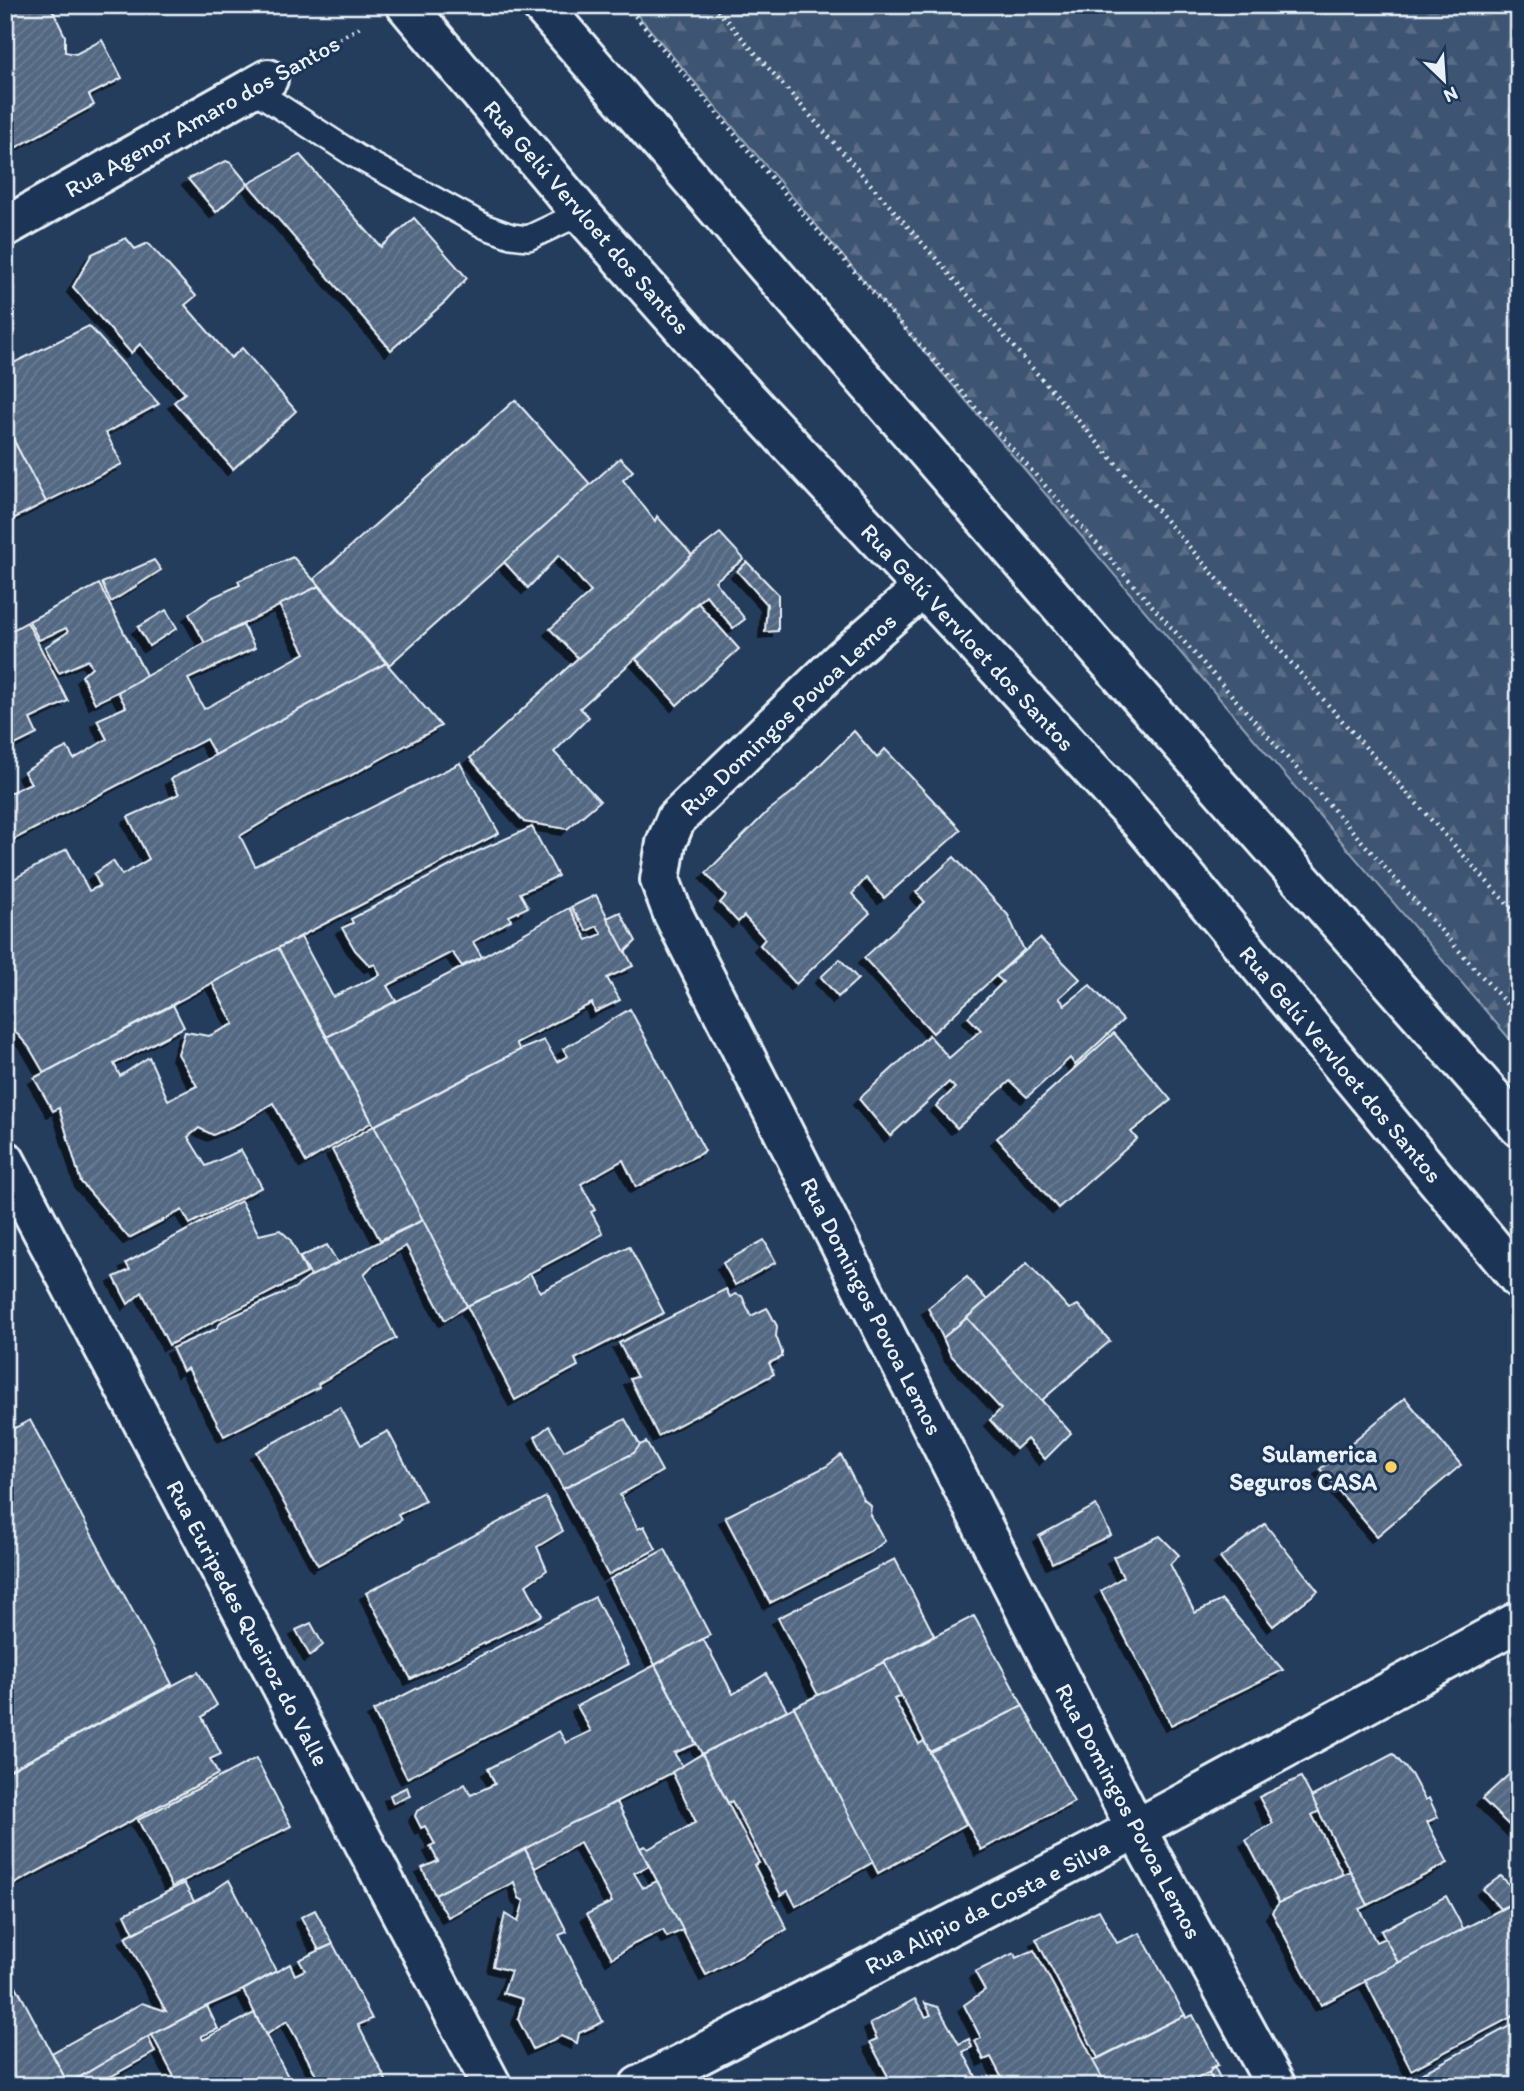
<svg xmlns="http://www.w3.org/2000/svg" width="1524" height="2091" viewBox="0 0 1524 2091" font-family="Itim,sans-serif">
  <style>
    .forest { fill: url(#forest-firs); stroke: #93a2b5; stroke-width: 2 }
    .building { fill: url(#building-hatch); stroke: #e8f1f8; stroke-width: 2; filter: url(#shadow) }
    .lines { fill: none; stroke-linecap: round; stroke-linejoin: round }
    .lane-casing { stroke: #e8f1f8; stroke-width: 28 }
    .street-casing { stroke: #e8f1f8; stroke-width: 44 }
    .secondary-casing { stroke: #e8f1f8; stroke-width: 44 }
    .path { stroke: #e8f1f8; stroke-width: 4.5; stroke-dasharray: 2 5; stroke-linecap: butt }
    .lane { stroke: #1d3557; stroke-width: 23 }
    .street { stroke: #1d3557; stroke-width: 38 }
    .secondary { stroke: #1d3557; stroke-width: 38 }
    .poi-dot { fill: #ffd166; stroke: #1d3557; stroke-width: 2.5 }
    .labels { text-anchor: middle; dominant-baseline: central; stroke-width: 6; stroke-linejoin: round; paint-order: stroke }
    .street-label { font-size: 24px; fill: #e8f1f8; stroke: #1d3557 }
    .poi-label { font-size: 24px; font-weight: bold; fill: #e8f1f8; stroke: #1d3557; text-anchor: end }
  </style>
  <defs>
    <pattern id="forest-firs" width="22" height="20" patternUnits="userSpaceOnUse" patternTransform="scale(1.75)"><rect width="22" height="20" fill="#3e5472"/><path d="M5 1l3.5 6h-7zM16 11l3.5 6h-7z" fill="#5a6d87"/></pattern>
    <pattern id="building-hatch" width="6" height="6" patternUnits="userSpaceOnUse" patternTransform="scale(1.75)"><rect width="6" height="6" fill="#536782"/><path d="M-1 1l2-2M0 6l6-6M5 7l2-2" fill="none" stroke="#6c7d94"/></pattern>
    <filter id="shadow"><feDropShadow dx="-6" dy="6" stdDeviation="0" flood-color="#0009"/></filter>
  </defs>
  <rect width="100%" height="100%" fill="#253d5d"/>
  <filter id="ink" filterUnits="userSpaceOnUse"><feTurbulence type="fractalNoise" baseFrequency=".0143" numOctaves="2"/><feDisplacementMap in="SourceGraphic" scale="14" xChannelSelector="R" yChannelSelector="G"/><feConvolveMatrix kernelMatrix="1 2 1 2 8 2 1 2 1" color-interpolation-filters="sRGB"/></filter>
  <g filter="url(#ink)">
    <!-- forest -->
    <path class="forest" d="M629 5H1519V1050Z"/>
    <!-- building -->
    <g class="building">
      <path d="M5 5H50L65 36V52L76 54 102 40 122 78 89 95 94 105 8 152 5 147Z"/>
      <path d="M300 155 381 247 414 218 467 278 446 301 391 350 248 184Z"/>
      <path d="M226 161 231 163 248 184 216 212 188 179Z"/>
      <path d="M126 238 135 249 148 243 196 296 185 305 231 358 242 348 296 411 233 469 174 402 185 393 140 344 131 353 73 287 92 254Z"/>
      <path d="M89 326 159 404 106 433 122 464 46 502 5 424V367Z"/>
      <path d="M515 400 591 485 389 665 314 579Z"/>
      <path d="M5 424 46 502 5 523Z"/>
      <path d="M620 458 633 471 623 480 655 521 657 516 692 555 640 606 578 658 550 629 591 592 559 555 528 588 504 562Z"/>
      <path d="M720 533 744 559 715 581 745 619 733 628 706 595 580 708 589 717 554 752 600 801 567 829 524 822 470 758 578 658 640 606 692 555Z"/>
      <path d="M293 557 319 586 205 643 189 614 213 597 240 585 238 581Z"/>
      <path d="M154 560 161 570 111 602 102 583Z"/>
      <path d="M747 562 778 594V631L765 632 767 604 737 571Z"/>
      <path d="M99 584 146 675 128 687 95 703 82 676 92 667 88 660 59 673 45 647 68 632 66 628 39 640 29 621Z"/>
      <path d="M319 586 386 663 215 755 206 739 5 844V795L31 783 24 772 55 753 67 747 74 759 107 739 97 720 126 707 118 692 205 643 243 625 255 648 188 679 204 709 305 653 279 605Z"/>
      <path d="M698 603 739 649 677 705 636 659Z"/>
      <path d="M166 610 177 628 149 646 138 627Z"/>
      <path d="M27 622 68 701 30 719 37 734 5 750V634Z"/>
      <path d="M386 663 441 726 350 776 308 795 240 836 255 866 460 763 499 833 278 948 44 1073 29 1047 5 1020V884L67 849 89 891 100 886 94 874 113 861 122 875 149 859 128 817 179 794 171 779Z"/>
      <path d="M854 731 877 758 885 749 961 830 884 898 866 878 852 894 870 913 796 984 760 945 765 939 744 916 738 922 720 903 726 896 706 873 767 812 795 790Z"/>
      <path d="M532 827 558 876 520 893 528 907 509 916 511 920 473 942 482 957 462 966 452 952 387 986 396 1001 327 1037 278 948 301 937 333 997 380 975 375 964 370 966 355 950 342 928 353 923 351 919 476 852Z"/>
      <path d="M954 857 1008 915 1024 950 933 1033 864 958 925 902 916 892Z"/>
      <path d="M596 895 633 966 607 978 620 1000 595 1012 592 1003 516 1043 520 1050 374 1126 327 1037 482 957 569 908 587 940 602 934 597 926 587 931 571 907Z"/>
      <path d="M620 912 636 941 625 952 607 918Z"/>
      <path d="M1040 938 1080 979 1059 998 1065 1005 1090 985 1123 1020 1075 1065 1070 1058 1027 1097 1010 1081 957 1128 936 1106 955 1088 949 1082 890 1136 859 1099 929 1035 949 1058 981 1030 968 1017 1003 982 996 976Z"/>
      <path d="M278 948 372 1122 306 1162 273 1103 244 1121 213 1135 199 1128 188 1137 206 1166 241 1150 262 1187 190 1224 182 1210 129 1238 81 1182 59 1108 53 1111 34 1078 173 1005 184 1027 114 1064 120 1076 149 1057 168 1100 197 1086 178 1054 185 1032 209 1036 234 1024 212 983Z"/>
      <path d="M840 959 858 979 838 997 821 977Z"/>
      <path d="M630 1009 705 1151 636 1187 623 1160 581 1184 595 1210 591 1212 603 1234 530 1273 517 1283 467 1306 374 1126 520 1050 544 1040 557 1062 568 1056 563 1049Z"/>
      <path d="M1114 1033 1171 1100 1131 1132 1137 1139 1058 1208 997 1138Z"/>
      <path d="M374 1126 423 1220 380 1240 332 1150Z"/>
      <path d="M241 1201 259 1235 280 1230 290 1239 307 1273 169 1345 142 1292 128 1304 114 1277 130 1270 126 1263Z"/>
      <path d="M423 1220 467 1306 445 1320 406 1246 372 1266 364 1274 396 1338 318 1384 319 1387 224 1436 188 1368 183 1371 172 1348 216 1329 222 1321 293 1289 311 1276Z"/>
      <path d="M764 1240 776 1262 735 1285 723 1263Z"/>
      <path d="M327 1245 338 1263 311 1276 300 1257Z"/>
      <path d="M629 1246 664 1313 575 1359 578 1366 515 1400 467 1306 517 1283 530 1273 540 1292Z"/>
      <path d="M1027 1263 1069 1309 1078 1305 1110 1341 1041 1401 967 1318Z"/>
      <path d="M967 1277 987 1300 943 1338 928 1308Z"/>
      <path d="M726 1289 730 1297 735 1294 742 1296 751 1316 767 1308 769 1311 777 1326 776 1336 782 1352V1357L769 1363 774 1374 658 1436 630 1379 637 1377 619 1343Z"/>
      <path d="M967 1318 1071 1433 1045 1459 1027 1439 1016 1449 990 1420 1001 1409 950 1354 943 1338Z"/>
      <path d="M1405 1398 1461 1465 1377 1536 1320 1469Z"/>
      <path d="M340 1407 361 1445 388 1431 425 1501 398 1515 401 1520 318 1565 256 1452Z"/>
      <path d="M625 1419 640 1445 634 1453 563 1489 535 1437 549 1426 564 1451Z"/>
      <path d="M30 1420 172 1684 5 1773V1433Z"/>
      <path d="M646 1442 662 1471 620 1495 638 1529 644 1526 656 1549 608 1575 563 1489 634 1453 640 1445Z"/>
      <path d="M841 1455 864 1500 871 1506 870 1515 885 1541 871 1552 770 1603 725 1517 827 1466Z"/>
      <path d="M546 1497 563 1531 537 1547 547 1570 526 1585 542 1615 411 1679 366 1593Z"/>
      <path d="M1096 1505 1111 1535 1052 1563 1039 1536Z"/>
      <path d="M1265 1524 1318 1591 1273 1626 1220 1558Z"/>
      <path d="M1160 1536 1179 1555 1170 1564 1195 1613 1222 1600 1283 1670 1171 1725 1101 1591 1123 1577 1113 1557Z"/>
      <path d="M665 1549 710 1635 655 1665 610 1579Z"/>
      <path d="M895 1559 934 1635 819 1697 778 1618Z"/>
      <path d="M595 1597 629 1664 407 1778 373 1711Z"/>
      <path d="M974 1616 1023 1706 930 1752 884 1662Z"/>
      <path d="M311 1623 323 1645 310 1656 296 1630Z"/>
      <path d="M703 1639 733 1694 766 1674 787 1710 702 1754 655 1665Z"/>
      <path d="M884 1662 901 1696 894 1699 919 1744 924 1741 966 1824 878 1873 794 1707Z"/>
      <path d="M655 1665 696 1744 674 1753 683 1767 435 1895 422 1868 438 1861 430 1846 435 1844 425 1826 421 1828 415 1816 417 1811 465 1784 471 1795 495 1784 488 1769 559 1731 566 1743 591 1731 577 1706Z"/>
      <path d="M198 1672 217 1705 202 1717 221 1754 210 1759 218 1774 5 1889V1773Z"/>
      <path d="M1023 1706 1074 1802 981 1850 930 1752Z"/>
      <path d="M794 1707 873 1862 796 1906 788 1891 781 1895 732 1801 728 1803 702 1754Z"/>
      <path d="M702 1754 759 1863 754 1865 787 1929 706 1975 640 1848 645 1846 648 1849 696 1822 672 1772Z"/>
      <path d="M1393 1754 1411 1774 1425 1800 1429 1798 1438 1817 1427 1822 1448 1863 1368 1905 1311 1797Z"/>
      <path d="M256 1758 291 1826 172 1887 138 1820Z"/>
      <path d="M1515 1769 1519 1770V1835L1482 1799Z"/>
      <path d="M1301 1777 1319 1811 1312 1815 1343 1874 1279 1903 1246 1840 1273 1823 1259 1797Z"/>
      <path d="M407 1787 410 1796 393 1803 390 1795Z"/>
      <path d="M617 1802 649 1866 634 1873 643 1888 657 1881 683 1930 667 1937 663 1930 634 1944 612 1958 587 1914 612 1902 580 1843 535 1868 525 1849 570 1824Z"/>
      <path d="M525 1849 567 1932 559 1935 603 2022 579 2033 577 2043 561 2036 533 2049 518 2019 523 1999 503 1993 511 1971 493 1966 505 1914 518 1922 524 1901 519 1898 514 1882 448 1917 435 1895Z"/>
      <path d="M1350 1871 1368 1905 1359 1909 1376 1942 1385 1938 1399 1964 1321 2005 1272 1912 1279 1903Z"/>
      <path d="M1501 1876 1519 1895V1900L1500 1909 1483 1889Z"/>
      <path d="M229 1880 276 1971 243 1990 207 2006 148 2037 68 2084 52 2053 142 2003 166 2011 125 1937 207 1895Z"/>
      <path d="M184 1883 194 1901 134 1933 125 1914Z"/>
      <path d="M1446 1896 1464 1930 1399 1964 1381 1931Z"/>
      <path d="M1519 1900V2013L1411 2070 1365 1980Z"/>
      <path d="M315 1910 333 1944 319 1950 301 1917Z"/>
      <path d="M1099 1910 1117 1943 1140 1933 1185 2015 1098 2058 1036 1939Z"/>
      <path d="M333 1944 372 2019 358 2025 389 2086H318L321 2084 287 2021 266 2035 243 1990 290 1964 295 1975 305 1970 299 1960Z"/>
      <path d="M1034 1950 1084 2042 1107 2086H1006L991 2057 984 2060 975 2041 981 2038 964 2005 985 1990 975 1972 1014 1953 1016 1958Z"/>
      <path d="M5 1965 68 2084 65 2086H5Z"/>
      <path d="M915 1999 926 2017 931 2015 925 2003 938 2007 959 2044 969 2039 972 2047 963 2052 981 2086H893L870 2042 877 2039 870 2024Z"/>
      <path d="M207 2006 218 2029 201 2036 203 2040 254 2013 293 2086H179L152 2035Z"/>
      <path d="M1185 2015 1186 2018 1193 2015 1218 2065 1210 2068 1212 2071 1182 2086H1107L1093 2061Z"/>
      <path d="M1519 2021V2086H1405L1404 2083Z"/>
      <path d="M148 2037 155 2052 103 2081 105 2086H69L68 2084Z"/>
      <path d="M1214 2066 1224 2086H1216L1209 2073Z"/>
    </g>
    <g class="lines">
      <defs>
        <path id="lane" d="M251 88 356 156 486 227 511 236 528 238 581 213"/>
        <g id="street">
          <path d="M5 227 268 79"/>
          <path d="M923 588 842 659 676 819 666 843 660 880 673 914 1136 1829 1276 2086"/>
          <path d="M5 1160 492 2086"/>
          <path d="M639 2086 1136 1829 1519 1621"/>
        </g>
        <g id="secondary">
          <path d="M406 5 581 213 705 353 1144 826 1519 1279"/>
          <path d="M541 5 1102 654 1519 1127"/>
        </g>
      </defs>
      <!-- lane casing -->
      <use href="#lane" class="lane-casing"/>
      <!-- street casing -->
      <use href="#street" class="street-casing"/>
      <!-- secondary casing -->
      <use href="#secondary" class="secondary-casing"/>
      <!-- path -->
      <g class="path">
        <path d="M626 5 773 180 1519 1018"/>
        <path d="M713 5 1352 732 1519 917"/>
        <path d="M309 56 362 26"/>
      </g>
      <!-- lane -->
      <use href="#lane" class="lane"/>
      <!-- street -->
      <use href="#street" class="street"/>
      <!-- secondary -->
      <use href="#secondary" class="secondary"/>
    </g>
  </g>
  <!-- markers -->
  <circle class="poi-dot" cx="1391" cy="1467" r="7"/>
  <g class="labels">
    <!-- street labels -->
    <g class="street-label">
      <text transform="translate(202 116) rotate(-29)">Rua Agenor Amaro dos Santos</text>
      <text transform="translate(587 217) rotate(49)">Rua Gelú Vervloet dos Santos</text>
      <text transform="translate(968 637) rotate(47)">Rua Gelú Vervloet dos Santos</text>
      <text transform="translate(788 714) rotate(-43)">Rua Domingos Povoa Lemos</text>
      <text transform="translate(1341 1064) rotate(50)">Rua Gelú Vervloet dos Santos</text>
      <text transform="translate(872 1306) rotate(63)">Rua Domingos Povoa Lemos</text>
      <text transform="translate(248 1623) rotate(62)">Rua Euripedes Queiroz do Valle</text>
      <text transform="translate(1129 1811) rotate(62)">Rua Domingos Povoa Lemos</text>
      <text transform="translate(987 1906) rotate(-27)">Rua Alipio da Costa e Silva</text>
    </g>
    <!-- poi labels -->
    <g class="poi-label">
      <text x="1377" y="1453">Sulamerica<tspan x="1377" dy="28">Seguros CASA</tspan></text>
    </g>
  </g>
  <!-- margin -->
  <rect width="1524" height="2091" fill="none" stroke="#1d3557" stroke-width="28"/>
  <rect x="14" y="14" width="1496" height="2063" fill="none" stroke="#e8f1f8" stroke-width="2.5" filter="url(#ink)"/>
  <!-- north arrow -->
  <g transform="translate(1444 80) rotate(155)" stroke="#1d3557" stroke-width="5" paint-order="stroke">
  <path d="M0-5L12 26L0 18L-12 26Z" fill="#e8f1f8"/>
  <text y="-10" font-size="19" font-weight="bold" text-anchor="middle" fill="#e8f1f8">N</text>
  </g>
</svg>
